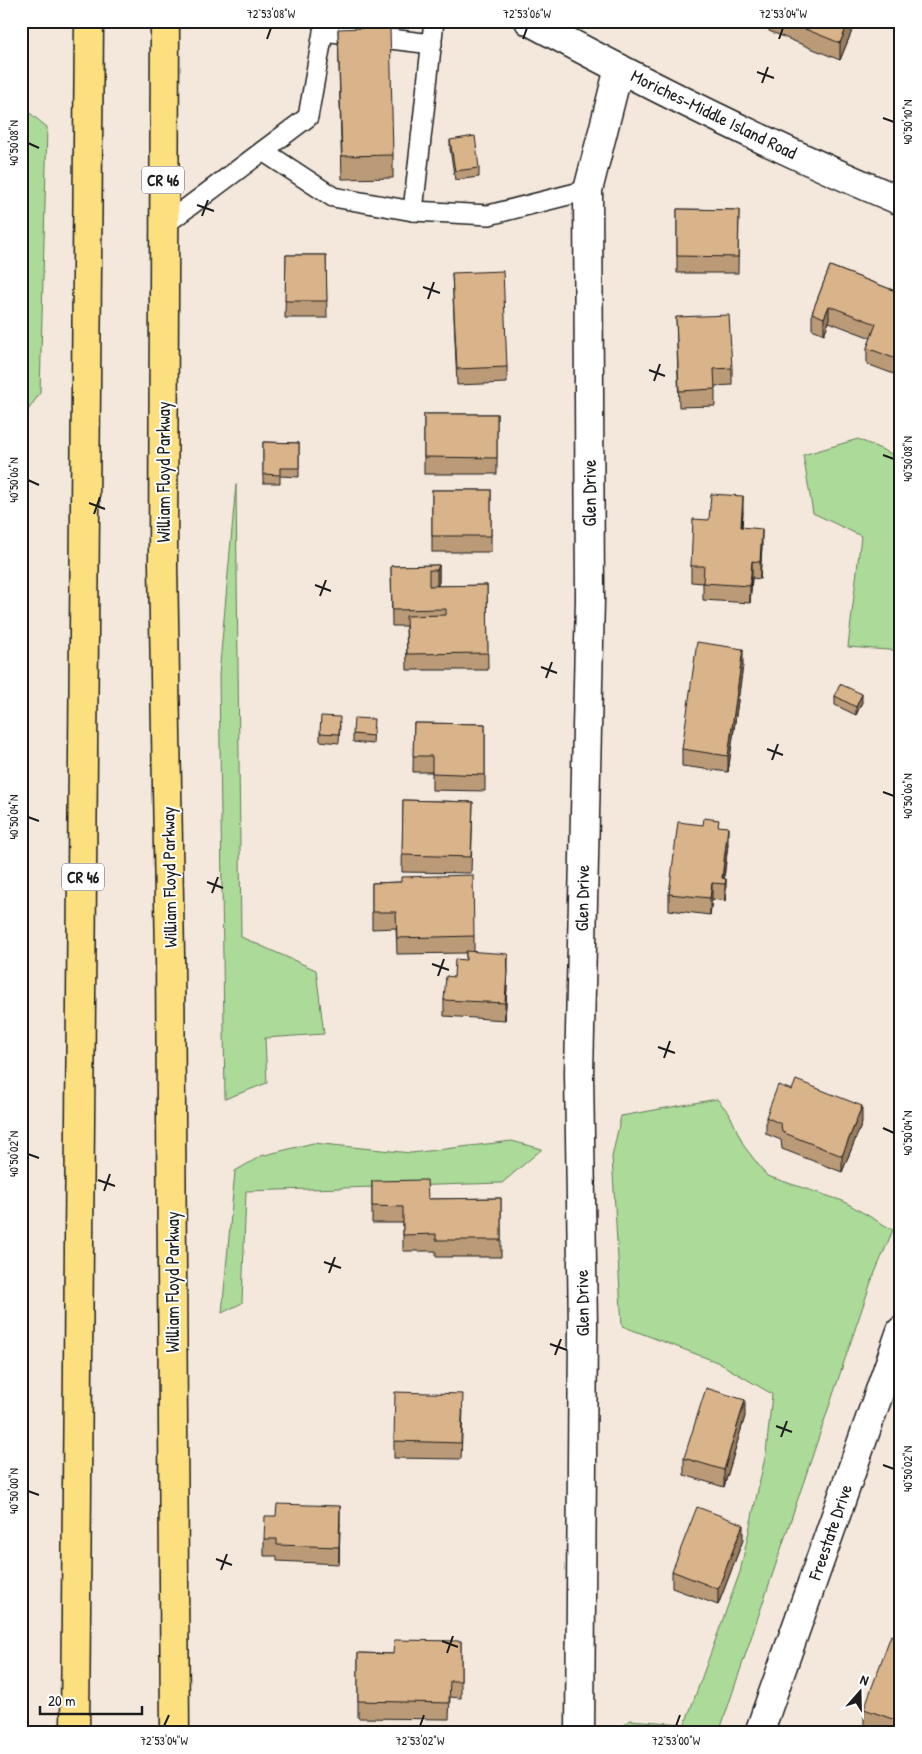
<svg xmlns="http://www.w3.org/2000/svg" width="922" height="1754" viewBox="0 0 922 1754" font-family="'Patrick Hand',sans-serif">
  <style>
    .green { fill: #abda99; stroke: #647b5a }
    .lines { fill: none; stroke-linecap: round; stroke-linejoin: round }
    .lane-casing { stroke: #1c1c1c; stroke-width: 22 }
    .street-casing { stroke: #1c1c1c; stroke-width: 31 }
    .secondary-casing { stroke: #1c1c1c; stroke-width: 31 }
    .highway-casing { stroke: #1c1c1c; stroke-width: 31 }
    .lane { stroke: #fff; stroke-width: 19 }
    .street { stroke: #fff; stroke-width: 28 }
    .secondary { stroke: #fff; stroke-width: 28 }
    .highway { stroke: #fce080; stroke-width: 28 }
    .wall { fill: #bb9a77; stroke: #1c1c1c }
    .shaded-wall { fill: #987d61; stroke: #1c1c1c }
    .building { fill: #d9b38a; stroke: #1c1c1c }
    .ticks { fill: none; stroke: #1c1c1c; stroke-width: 2 }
    .labels { text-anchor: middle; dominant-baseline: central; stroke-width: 4; stroke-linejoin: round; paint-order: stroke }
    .shield { fill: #fff; stroke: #606060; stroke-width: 1 }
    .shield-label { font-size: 16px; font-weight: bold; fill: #1c1c1c }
    .street-label { font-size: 18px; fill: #1c1c1c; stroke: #fff }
    .neatline { fill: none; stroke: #1c1c1c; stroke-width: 2 }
    .ticks-label { font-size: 12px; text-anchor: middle; fill: #1c1c1c }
  </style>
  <rect width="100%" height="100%" fill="#f4e8dc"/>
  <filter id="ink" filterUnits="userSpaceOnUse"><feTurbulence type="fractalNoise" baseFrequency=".02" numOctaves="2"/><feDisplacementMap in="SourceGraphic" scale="10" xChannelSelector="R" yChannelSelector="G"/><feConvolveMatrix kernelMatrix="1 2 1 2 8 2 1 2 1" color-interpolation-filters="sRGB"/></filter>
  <g filter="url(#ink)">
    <!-- green -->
    <g class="green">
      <path d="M21 106 47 127 40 393 22 419Z"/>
      <path d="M858 439 901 458V651L848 647 861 536 813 513 803 455Z"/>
      <path d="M236 484 241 937 316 970 324 1034 265 1038 267 1083 225 1099 219 675Z"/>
      <path d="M717 1099 729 1113 744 1146 767 1176 843 1201 893 1230 871 1282 719 1733H618L629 1720 685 1724 740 1572 766 1453 772 1394 717 1362 622 1326 612 1157 621 1116Z"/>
      <path d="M512 1141 542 1149 502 1183 246 1191 242 1303 222 1313 235 1171 261 1156 313 1143 411 1153Z"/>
    </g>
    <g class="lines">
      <defs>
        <g id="lane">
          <path d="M323 31 432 44"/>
          <path d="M263 151 333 197 413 211 489 215 588 190"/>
          <path d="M413 211 434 21"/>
          <path d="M163 226 308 117 325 21"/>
        </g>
        <g id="street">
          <path d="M580 1733 583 1327 579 1073 590 599 588 190 619 68"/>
          <path d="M759 1733 901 1331"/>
        </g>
        <path id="secondary" d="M529 21C650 86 774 148 901 201"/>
        <g id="highway">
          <path d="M165 21 163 564 170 956 175 1733"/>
          <path d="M75 1733 89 21"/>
        </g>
      </defs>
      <!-- lane casing -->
      <use href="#lane" class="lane-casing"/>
      <!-- street casing -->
      <use href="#street" class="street-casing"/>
      <!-- secondary casing -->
      <use href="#secondary" class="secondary-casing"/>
      <!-- highway casing -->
      <use href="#highway" class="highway-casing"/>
      <!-- lane -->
      <use href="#lane" class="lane"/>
      <!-- street -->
      <use href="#street" class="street"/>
      <!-- secondary -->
      <use href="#secondary" class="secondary"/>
      <!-- highway -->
      <use href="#highway" class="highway"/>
    </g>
    <!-- wall -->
    <g class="wall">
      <path d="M769 21H856L840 60 769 31Z"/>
      <path d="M338 29 393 155V178L342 179Z"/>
      <path d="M450 140 479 168V177L455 180 450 149Z"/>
      <path d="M677 209 739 210 738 273H677Z"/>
      <path d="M286 255H326L327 318H285Z"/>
      <path d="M830 266 898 292 901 284 899 376 867 364V348L871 338 829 322 824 334 812 329V313Z"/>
      <path d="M452 273 507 367V383L457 385Z"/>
      <path d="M676 317 732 368V385L715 386V406L679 407Z"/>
      <rect x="424" y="414" width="73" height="60"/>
      <path d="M263 442 299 443V477L280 476V483H263Z"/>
      <rect x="432" y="490" width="59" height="62"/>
      <path d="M743 512 742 527 762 545 760 579 752 578 750 603 703 600V583L691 582V566L709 520Z"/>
      <path d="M439 565V582L437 586 487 585 488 670H407L406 626H392L391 566Z"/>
      <path d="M743 665 728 772 682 766V749Z"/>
      <path d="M835 696 862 702 856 715 835 705Z"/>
      <path d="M414 723 485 724V791L432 790V772H413Z"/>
      <path d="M340 725 339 743 320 741V733Z"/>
      <path d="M374 727 373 744 353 742V734Z"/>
      <path d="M403 800 473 802 471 873 402 872Z"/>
      <path d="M703 825 719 826 728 844 724 879H726L725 901 712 899 710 915 669 910V894Z"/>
      <path d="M401 882 474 936V952L508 970 505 1020 444 1016V1000L454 977 466 960V953L397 954 396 928 372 929V883Z"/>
      <path d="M766 1117 862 1123 842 1172 782 1149 781 1140 766 1134Z"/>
      <path d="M372 1181 428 1199 501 1198V1257H436V1251H403V1223H372Z"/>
      <path d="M463 1410 461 1459 394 1458V1441Z"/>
      <path d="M745 1416 724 1487 684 1475V1458Z"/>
      <path d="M340 1523 339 1564 277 1561V1556H264V1539Z"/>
      <path d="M743 1540 718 1605 672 1588V1571Z"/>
      <path d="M901 1639V1733H884L864 1725V1709Z"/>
      <path d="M461 1641V1698L450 1697 449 1719 358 1718V1653L393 1654Z"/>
    </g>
    <!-- shaded-wall -->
    <g class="shaded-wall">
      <path d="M849 21H856L840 60V43Z"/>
      <path d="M829 306V322L824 334V318Z"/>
      <path d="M901 354V371L899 376V360Z"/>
      <path d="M743 496V512L741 543V527Z"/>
      <path d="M762 529V545L760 579V562Z"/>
      <path d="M752 561V578L750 603V586Z"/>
      <path d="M439 565V582L437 587V570Z"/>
      <path d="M743 649V665L728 772V756Z"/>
      <path d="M862 694V702L856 715V707Z"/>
      <path d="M728 827V844L723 884 722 878Z"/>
      <path d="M726 879V895L725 901V884Z"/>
      <path d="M712 883V899L710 915V898Z"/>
      <path d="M508 954V970L505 1020V1003Z"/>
      <path d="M862 1106V1123L842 1172V1156Z"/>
      <path d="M745 1400V1416L724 1487V1470Z"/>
      <path d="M340 1506V1523L339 1564V1547Z"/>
      <path d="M743 1524V1540L718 1605V1589Z"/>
    </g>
    <!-- building -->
    <g class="building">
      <path d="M785 21H849L840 43Z"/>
      <path d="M390 27 393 155 342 156 338 29Z"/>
      <path d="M475 136 479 168 455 171 450 140Z"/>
      <path d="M677 209 739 210 738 257 677 256Z"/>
      <path d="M286 255H326L327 301H285Z"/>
      <path d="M830 266 898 292 901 284V354L899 360 867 348 876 324 829 306 824 318 812 313Z"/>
      <path d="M503 271 507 367 457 369 452 273Z"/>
      <path d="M729 315 732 368 714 369 715 389 679 391 676 317Z"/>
      <path d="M424 414H497V458L424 457Z"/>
      <path d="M263 442 299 443V468H280V475L263 474Z"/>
      <rect x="432" y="490" width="59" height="46"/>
      <path d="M711 494 743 496 741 527 762 529 760 562 752 561 750 586 703 583 704 566H691L693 519 709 520Z"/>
      <path d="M439 565 437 570H429V586L487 585 488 653 407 654 406 616 446 615V609L392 610 391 566Z"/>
      <path d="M697 642 743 649 728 756 682 749Z"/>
      <path d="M840 684 862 694 856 707 835 696Z"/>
      <path d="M321 716 340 717 339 734 320 733Z"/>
      <path d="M354 718 374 719 373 736 353 734Z"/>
      <path d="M414 723 485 724V775L432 773V756H413Z"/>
      <path d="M403 800 473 802 471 857 402 855Z"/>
      <path d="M704 818 719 820 718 826 728 827 722 878 726 879 725 884 712 883 710 898 669 894 678 822 703 825Z"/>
      <path d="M473 875 474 936 397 938 396 912H372V883L401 882V877Z"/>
      <path d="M466 951 508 954 505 1003 444 1000 446 976 454 977 455 959 466 960Z"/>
      <path d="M796 1080 862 1106 842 1156 782 1132 781 1124 766 1117 778 1085 792 1090Z"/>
      <path d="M427 1180 428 1199 501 1198V1240H436V1234L403 1235V1207L372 1206V1181Z"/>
      <path d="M706 1388 745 1400 724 1470 684 1458Z"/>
      <path d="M395 1392 463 1394 461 1443 394 1441Z"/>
      <path d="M277 1504 340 1506 339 1547 277 1545V1539H264L265 1516H276Z"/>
      <path d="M697 1507 743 1524 718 1589 672 1571Z"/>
      <path d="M891 1635 901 1639V1722L864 1709Z"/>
      <path d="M394 1640 461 1641V1681H450L449 1703 358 1701V1653L393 1654Z"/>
    </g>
  </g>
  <!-- ticks -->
  <path class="ticks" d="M267 39 271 28M523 39 527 28M779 39 783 28M757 72 774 78M762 83 768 67M883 118 894 122M28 143 39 148M197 205 214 211M202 216 208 200M423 287 440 293M428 299 434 282M649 370 665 376M654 381 660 364M883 455 894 459M28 480 39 485M89 503 105 509M94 514 100 497M315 585 331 591M320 596 326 580M541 667 557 673M546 678 552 662M767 749 783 755M772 760 778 744M883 792 894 796M28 817 39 821M207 882 223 888M212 893 218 877M432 964 449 970M438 976 444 959M658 1047 675 1053M664 1058 670 1041M883 1128 894 1133M28 1154 39 1158M98 1180 115 1186M104 1191 110 1174M324 1262 341 1268M329 1273 335 1257M550 1344 567 1350M555 1355 561 1339M776 1426 792 1432M781 1437 787 1421M883 1465 894 1469M28 1491 39 1495M216 1559 232 1565M221 1570 227 1554M442 1641 458 1647M447 1653 453 1636M164 1726 169 1715M420 1726 424 1715M676 1726 680 1715"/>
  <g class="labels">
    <!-- shield labels -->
    <g class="shield">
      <rect x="142" y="166.5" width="42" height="27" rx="4"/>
      <rect x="62" y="863.5" width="42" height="27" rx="4"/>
    </g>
    <g class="shield-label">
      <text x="163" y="180">CR 46</text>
      <text x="83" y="877">CR 46</text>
    </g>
    <!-- street labels -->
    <g class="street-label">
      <text transform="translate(714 114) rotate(26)">Moriches-Middle Island Road</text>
      <text transform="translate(163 472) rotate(-90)">William Floyd Parkway</text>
      <text transform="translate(589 493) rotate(-90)">Glen Drive</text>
      <text transform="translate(169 877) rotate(-91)">William Floyd Parkway</text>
      <text transform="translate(582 898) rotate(-89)">Glen Drive</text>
      <text transform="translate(172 1282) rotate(-90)">William Floyd Parkway</text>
      <text transform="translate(582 1303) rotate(-91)">Glen Drive</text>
      <text transform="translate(830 1532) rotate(-71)">Freestate Drive</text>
    </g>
  </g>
  <!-- margin -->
  <rect width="922" height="1754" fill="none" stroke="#fff" stroke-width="55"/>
  <!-- north arrow -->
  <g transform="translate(860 1692) rotate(20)" stroke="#ffffff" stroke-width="4" paint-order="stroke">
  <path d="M0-4L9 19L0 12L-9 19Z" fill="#1c1c1c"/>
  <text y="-8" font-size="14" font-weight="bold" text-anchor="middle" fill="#1c1c1c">N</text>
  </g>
  <!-- scale -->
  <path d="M40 1706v8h102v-8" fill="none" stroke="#1c1c1c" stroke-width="2.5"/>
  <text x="48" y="1706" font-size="15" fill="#1c1c1c" stroke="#ffffff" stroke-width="4" paint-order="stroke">20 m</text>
  <rect x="28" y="28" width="866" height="1698" class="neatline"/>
  <g class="ticks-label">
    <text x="271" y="18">72°53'08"W</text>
    <text x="527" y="18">72°53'06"W</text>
    <text x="783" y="18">72°53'04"W</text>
    <text transform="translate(908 122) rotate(-90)" y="4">40°50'10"N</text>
    <text transform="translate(14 143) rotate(-90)" y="4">40°50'08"N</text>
    <text transform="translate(908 459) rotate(-90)" y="4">40°50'08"N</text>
    <text transform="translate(14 480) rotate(-90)" y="4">40°50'06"N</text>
    <text transform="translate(908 796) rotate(-90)" y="4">40°50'06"N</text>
    <text transform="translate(14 817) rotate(-90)" y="4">40°50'04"N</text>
    <text transform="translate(908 1133) rotate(-90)" y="4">40°50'04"N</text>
    <text transform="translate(14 1154) rotate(-90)" y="4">40°50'02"N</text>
    <text transform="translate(908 1469) rotate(-90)" y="4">40°50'02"N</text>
    <text transform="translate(14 1491) rotate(-90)" y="4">40°50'00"N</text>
    <text x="164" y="1745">72°53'04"W</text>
    <text x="420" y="1745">72°53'02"W</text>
    <text x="676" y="1745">72°53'00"W</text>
  </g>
</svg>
